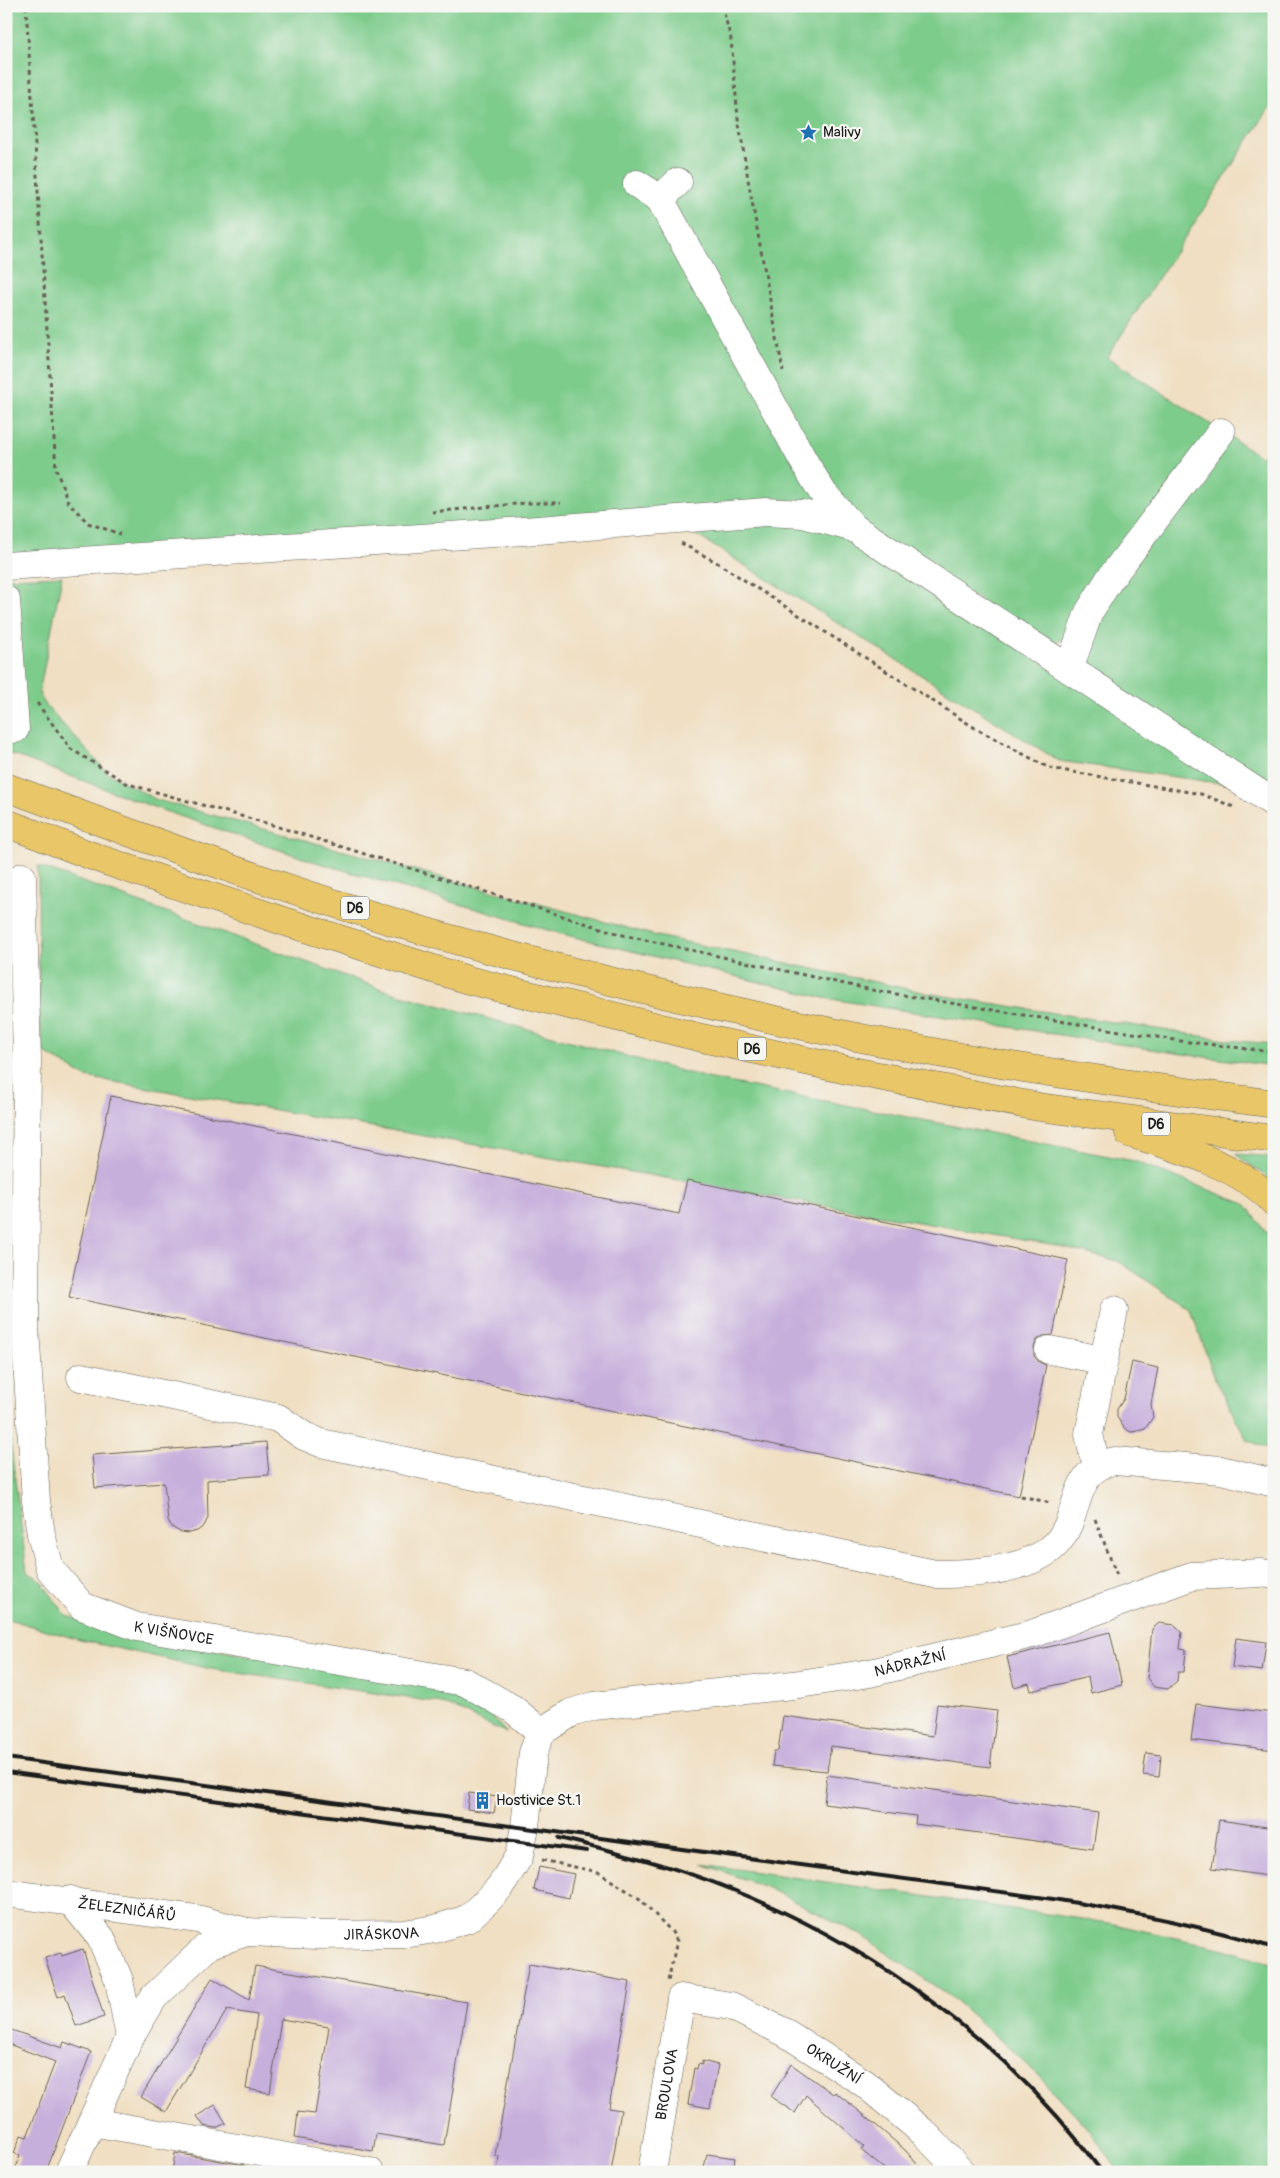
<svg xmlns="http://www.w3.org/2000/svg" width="1280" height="2178" viewBox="0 0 1280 2178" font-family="Pangolin,sans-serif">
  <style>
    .green { fill: #7ecc8c; stroke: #4d7454 }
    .building { fill: #c7afdc }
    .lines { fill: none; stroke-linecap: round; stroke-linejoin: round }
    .minor-casing { stroke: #666056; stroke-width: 29 }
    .highway-casing { stroke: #666056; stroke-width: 29 }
    .path { stroke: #666056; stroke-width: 3; stroke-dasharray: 4 4; stroke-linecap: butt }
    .minor { stroke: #fff; stroke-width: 28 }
    .highway { stroke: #e9c769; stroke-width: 28 }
    .rail { stroke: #1c1c1c; stroke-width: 4 }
    .labels { text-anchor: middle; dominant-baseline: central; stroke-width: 4.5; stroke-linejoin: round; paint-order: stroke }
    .shield { fill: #f6f6f2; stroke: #5d5d5c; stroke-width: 1 }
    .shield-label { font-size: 14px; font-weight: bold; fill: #1c1c1c }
    .poi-label { font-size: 15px; fill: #1c1c1c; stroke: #f6f6f2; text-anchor: start }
    .street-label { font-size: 15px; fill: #1c1c1c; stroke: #f6f6f2 }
  </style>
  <rect width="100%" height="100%" fill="#f6f6f2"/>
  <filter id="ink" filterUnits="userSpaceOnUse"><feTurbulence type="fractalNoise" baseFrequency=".02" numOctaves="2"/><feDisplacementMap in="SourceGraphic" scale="10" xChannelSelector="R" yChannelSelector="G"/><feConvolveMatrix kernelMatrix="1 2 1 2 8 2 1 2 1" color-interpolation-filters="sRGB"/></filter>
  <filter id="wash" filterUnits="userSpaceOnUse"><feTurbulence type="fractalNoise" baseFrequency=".0096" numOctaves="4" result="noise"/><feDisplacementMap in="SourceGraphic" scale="20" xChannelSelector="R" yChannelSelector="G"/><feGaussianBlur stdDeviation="1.12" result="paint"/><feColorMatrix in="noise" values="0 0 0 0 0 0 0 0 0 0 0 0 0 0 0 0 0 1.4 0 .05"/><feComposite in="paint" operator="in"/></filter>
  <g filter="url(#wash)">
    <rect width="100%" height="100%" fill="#f0dfc2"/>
    <!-- green -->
    <g class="green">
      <path d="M6 6H1274V101L1107 357 1218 429 1073 633 1064 639 1053 643 831 513 10 558 6 504Z"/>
      <path d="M1226 434 1261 457 1274 438V798L1091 676 1087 659 1089 628Z"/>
      <path d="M773 517 850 534 1226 784 1059 761 688 530Z"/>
      <path d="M62 576 39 693 46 706 108 773 157 800 657 936 932 994 1227 1040 1274 1044V1066L1182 1054 824 998 558 933 309 860 156 808 6 752V578Z"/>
      <path d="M38 866 390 992 707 1078 1134 1161 1245 1204 1274 1242V1451L1247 1440 1215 1379 1191 1310 1118 1261 1056 1246 86 1077 43 1052 39 1009Z"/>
      <path d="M1235 1154 1274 1157V1182Z"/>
      <path d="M6 1409 27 1572 39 1579 67 1616 134 1637 465 1690 507 1733 442 1703 211 1669 80 1640 8 1619 6 1620Z"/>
      <path d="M702 1864 1109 1923 1225 1949 1274 1964V2172H1120L1091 2132 1029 2066 955 2000 861 1935 766 1887Z"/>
    </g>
    <g id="blocks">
      <!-- building -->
      <g class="building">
        <path d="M111 1096 679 1214 687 1180 1068 1260 1053 1335 1043 1336 1037 1340 1034 1347V1356L1039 1362 1046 1365 1019 1496 69 1297Z"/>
        <path d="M1132 1362 1158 1368 1151 1404 1153 1417 1145 1429 1138 1431 1131 1432 1124 1428 1117 1417V1409L1124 1399Z"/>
        <path d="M266 1442 269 1475 207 1480 208 1518 204 1526 197 1531 189 1533 180 1532 173 1528 168 1521 164 1483 95 1488 92 1455Z"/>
        <path d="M1159 1623 1175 1625 1182 1632 1180 1649 1186 1650 1184 1672H1178L1177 1681 1168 1689 1154 1687 1147 1678 1152 1629Z"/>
        <path d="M1110 1632 1122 1685 1091 1693 1088 1677 1031 1691 1029 1683 1014 1687 1007 1657Z"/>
        <path d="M1236 1638 1266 1642 1262 1671 1232 1667Z"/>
        <path d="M937 1704 997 1711 990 1767 831 1746 827 1771 772 1766 774 1751H778L783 1716 933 1736Z"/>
        <path d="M1196 1704 1274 1713V1750L1191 1740Z"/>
        <path d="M1146 1753 1161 1755 1159 1777 1143 1775Z"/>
        <path d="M827 1775 1098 1813 1093 1849 915 1824 916 1816 824 1804Z"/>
        <path d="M469 1793 497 1797 494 1813 467 1809Z"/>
        <path d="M1219 1820 1274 1828V1877L1212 1868Z"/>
        <path d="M539 1867 574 1874 569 1898 534 1890Z"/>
        <path d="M83 1949 104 2017 76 2026 65 1994 58 1997 45 1958 61 1953 62 1956Z"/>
        <path d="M529 1964 630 1982 609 2108 621 2110 611 2172H497L499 2156 495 2155Z"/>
        <path d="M255 1966 467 2002 444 2145 376 2134 373 2151 295 2138 298 2112 315 2114 329 2027 281 2019 270 2093 246 2089 257 2015 227 2010 166 2112 141 2097 212 1978 249 2000Z"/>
        <path d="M6 2028 62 2048 64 2042 91 2052 46 2172H14L20 2156 14 2153 21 2135 27 2137 55 2062 6 2043Z"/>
        <path d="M702 2061 718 2065 710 2108 688 2104 694 2068 697 2069 698 2064 702 2065Z"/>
        <path d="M791 2064 833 2094 835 2092 863 2114 905 2150 924 2172H888L861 2150 864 2146 806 2095 795 2113 771 2097Z"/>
        <path d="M215 2105 226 2123 216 2128 204 2126 197 2116Z"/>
        <path d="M175 2153 244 2165V2172H172Z"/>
        <path d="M707 2154 735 2158 733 2172H703Z"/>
      </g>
    </g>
  </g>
  <g filter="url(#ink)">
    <use href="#blocks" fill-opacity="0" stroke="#666056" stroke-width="1"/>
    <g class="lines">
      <defs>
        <g id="minor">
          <path d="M637 184 660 199 803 460 823 493 854 528"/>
          <path d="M660 199 678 182"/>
          <path d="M6 566 538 530 766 512 803 514 854 528 1274 803"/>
          <path d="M6 600 15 729"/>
          <path d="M1069 669 1089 612 1109 580 1221 432"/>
          <path id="s1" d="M22 877 27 1058 25 1328 36 1501 41 1534 50 1569 82 1606 137 1627 465 1682 513 1709 541 1732"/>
          <path d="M1049 1350 1103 1360"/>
          <path d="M81 1377 278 1418 304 1436 321 1443 935 1574C971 1574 1030 1571 1056 1544 1082 1516 1070 1468 1115 1461L1221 1470 1274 1483"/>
          <path d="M1099 1465 1093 1453 1089 1434 1114 1310"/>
          <path id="s2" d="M541 1732 571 1713 594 1706 793 1685 870 1673 1032 1634 1192 1576 1262 1573 1274 1575"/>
          <path id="s3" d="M6 1893 197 1919 247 1932"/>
          <path d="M70 1900 101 1938 119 1980 130 2037"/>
          <path d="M92 2122 370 2172"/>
          <path id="s4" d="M69 2172 130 2037 154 1997 210 1944 247 1932 316 1935 404 1934 435 1929 467 1919 488 1900 501 1886 519 1856 525 1827 533 1753 541 1732"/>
          <path id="s5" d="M652 2172 681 1998 731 2006 786 2033 864 2083 924 2133 961 2172"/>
        </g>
        <g id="highway">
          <path d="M6 787C162 845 320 903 480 947 649 993 821 1033 994 1063 1087 1079 1180 1091 1274 1104"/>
          <path d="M6 823 100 859 283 921 468 980 702 1038 847 1070 1039 1107 1274 1139"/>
          <path d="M1129 1133C1175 1147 1241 1166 1274 1202"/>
        </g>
      </defs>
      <!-- minor casing -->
      <use href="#minor" class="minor-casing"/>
      <!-- highway casing -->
      <use href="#highway" class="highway-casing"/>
      <!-- path -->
      <g class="path">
        <path d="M26 6 56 469 68 502 88 523 120 534"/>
        <path d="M722 6 731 39 738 118 749 185 783 371"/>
        <path d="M432 512 526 503H561"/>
        <path d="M681 543 716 562 975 728 1049 768 1201 794 1234 807"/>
        <path d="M37 703 71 749 128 784 269 824 623 935 872 990 1181 1041 1274 1052"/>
        <path d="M1021 1496 1051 1503"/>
        <path d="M1095 1519 1118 1578"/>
        <path d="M542 1860 598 1872 640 1899 672 1932 677 1941 668 1981"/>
      </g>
      <!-- minor -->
      <use href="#minor" class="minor"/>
      <!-- highway -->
      <use href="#highway" class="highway"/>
      <!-- rail -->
      <g class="rail">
        <path d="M6 1758 1053 1899C1128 1911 1201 1925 1274 1948"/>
        <path d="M6 1772 587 1851"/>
        <path d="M559 1838C618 1852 677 1867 733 1890 877 1948 1010 2046 1102 2172"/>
      </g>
    </g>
  </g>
  <!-- icons -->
  <defs>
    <symbol id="sight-bare" viewBox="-9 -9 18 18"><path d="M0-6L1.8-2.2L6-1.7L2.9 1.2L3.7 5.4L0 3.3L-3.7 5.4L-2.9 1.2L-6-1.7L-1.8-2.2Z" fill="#1f6fb2" stroke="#f6f6f2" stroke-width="2.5" paint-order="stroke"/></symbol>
    <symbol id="building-bare" viewBox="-9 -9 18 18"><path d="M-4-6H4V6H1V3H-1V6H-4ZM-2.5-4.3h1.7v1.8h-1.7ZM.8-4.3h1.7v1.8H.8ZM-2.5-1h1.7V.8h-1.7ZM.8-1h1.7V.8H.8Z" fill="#1f6fb2" stroke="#f6f6f2" stroke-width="2.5" paint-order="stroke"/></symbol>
  </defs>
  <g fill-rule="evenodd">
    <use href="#sight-bare" x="796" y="120" width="25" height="25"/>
    <use href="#building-bare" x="470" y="1788" width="25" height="25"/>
  </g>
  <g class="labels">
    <!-- shield labels -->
    <g class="shield">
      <rect x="341" y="896.5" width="28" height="23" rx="4"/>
      <rect x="738" y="1037.5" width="28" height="23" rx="4"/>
      <rect x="1142" y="1112.5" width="28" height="23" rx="4"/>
    </g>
    <g class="shield-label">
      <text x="355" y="908">D6</text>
      <text x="752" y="1049">D6</text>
      <text x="1156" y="1124">D6</text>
    </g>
    <!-- poi labels -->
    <g class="poi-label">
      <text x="823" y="132">Malivy</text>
      <text x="496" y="1800">Hostivice St.1</text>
    </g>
    <!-- street labels -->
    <g class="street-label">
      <text stroke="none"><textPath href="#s1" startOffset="839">K VIŠŇOVCE</textPath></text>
      <text stroke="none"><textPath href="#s2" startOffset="379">NÁDRAŽNÍ</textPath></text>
      <text stroke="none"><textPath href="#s3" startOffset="122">ŽELEZNIČÁŘŮ</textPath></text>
      <text stroke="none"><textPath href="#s4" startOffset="445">JIRÁSKOVA</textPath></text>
      <text stroke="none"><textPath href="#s5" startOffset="345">OKRUŽNÍ</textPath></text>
      <text stroke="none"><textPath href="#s5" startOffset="89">BROULOVA</textPath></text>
    </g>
  </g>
  <!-- margin -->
  <rect width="1280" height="2178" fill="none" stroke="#f6f6f2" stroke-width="25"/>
</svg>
